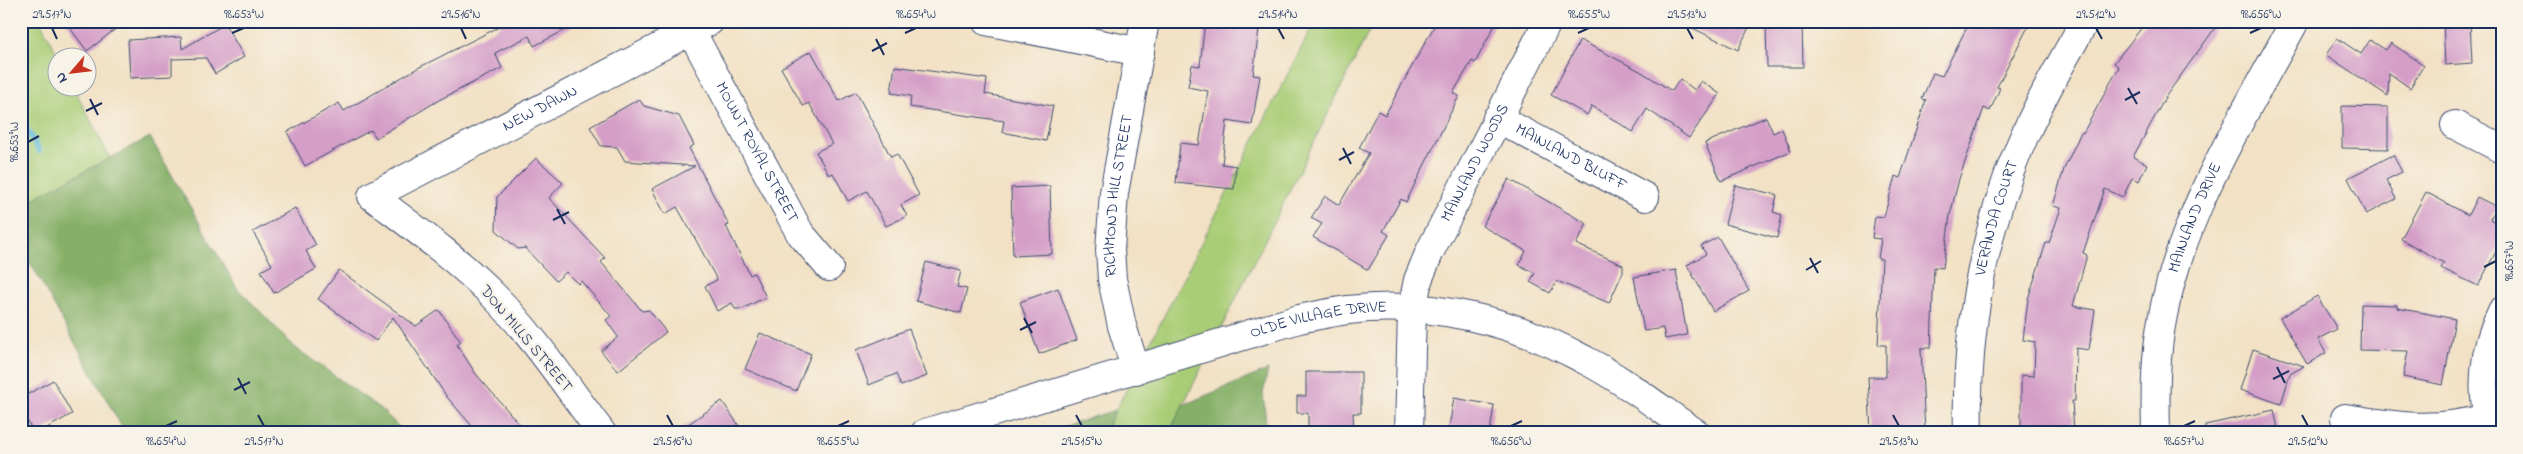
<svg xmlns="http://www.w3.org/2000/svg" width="2523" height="454" viewBox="0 0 2523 454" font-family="'Indie Flower',sans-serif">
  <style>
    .green { fill: #a9cd76; stroke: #627e6a }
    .forest { fill: #86b067; stroke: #507062 }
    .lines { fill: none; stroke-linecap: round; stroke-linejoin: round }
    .stream { stroke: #56b7d5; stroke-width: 6 }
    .building { fill: #d49ec8 }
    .minor-casing { stroke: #3b4a6d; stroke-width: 30 }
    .major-casing { stroke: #3b4a6d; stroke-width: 30 }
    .minor { stroke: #fff; stroke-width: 28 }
    .major { stroke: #fff; stroke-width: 28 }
    .ticks { fill: none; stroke: #1b2f5e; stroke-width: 2 }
    .labels { text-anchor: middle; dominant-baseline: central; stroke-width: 5; stroke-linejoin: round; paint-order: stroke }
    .street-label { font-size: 16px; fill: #1b2f5e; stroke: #f7f3e8 }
    .neatline { fill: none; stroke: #1b2f5e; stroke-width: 2 }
    .ticks-label { font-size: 12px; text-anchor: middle; fill: #1b2f5e }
  </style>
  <rect width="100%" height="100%" fill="#f7f3e8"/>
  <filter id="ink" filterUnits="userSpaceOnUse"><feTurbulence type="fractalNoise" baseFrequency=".02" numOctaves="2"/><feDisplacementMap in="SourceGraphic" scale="10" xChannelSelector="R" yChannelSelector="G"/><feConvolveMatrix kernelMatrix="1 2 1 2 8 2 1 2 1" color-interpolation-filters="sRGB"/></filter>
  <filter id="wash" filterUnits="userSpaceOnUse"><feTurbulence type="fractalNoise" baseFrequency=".0096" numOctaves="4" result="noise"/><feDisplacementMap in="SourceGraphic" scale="20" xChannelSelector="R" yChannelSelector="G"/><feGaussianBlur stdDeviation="1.12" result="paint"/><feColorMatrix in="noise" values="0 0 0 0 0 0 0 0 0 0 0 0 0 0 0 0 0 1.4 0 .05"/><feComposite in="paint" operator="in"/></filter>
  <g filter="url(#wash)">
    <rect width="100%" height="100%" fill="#f2e1c4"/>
    <!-- green -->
    <g class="green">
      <path d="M21 21H40L59 57 58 88H74L110 158 21 205Z"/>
      <path d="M1315 21H1374L1169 433H1104Z"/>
    </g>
    <!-- forest -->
    <g class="forest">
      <path d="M150 137 237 288 296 348 382 410 405 433H125L21 246V205Z"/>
      <path d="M1268 370 1263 394 1267 433H1169L1183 405Z"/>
      <path d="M1115 410 1104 433H1044Z"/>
    </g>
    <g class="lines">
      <!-- stream -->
      <path class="stream" d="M21 119 39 151"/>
    </g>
    <g id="blocks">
      <!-- building -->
      <g class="building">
        <path d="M65 21H126L87 51Z"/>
        <path d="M498 21H583L534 46 529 36 495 53 502 68 439 100 376 138 371 130 305 166 287 132 339 103 344 111 416 69 501 26Z"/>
        <path d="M1205 21H1260L1253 75 1260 76 1252 125 1227 121 1222 164 1236 166 1234 189 1176 183 1180 143 1199 145 1208 91 1188 87 1192 65 1200 66Z"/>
        <path d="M1437 21H1497L1475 63 1472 61 1453 93 1459 96 1406 202 1401 199 1383 231 1389 235 1368 270 1313 237 1322 224 1311 218 1325 196 1339 205 1369 153 1359 148 1378 111 1385 115Z"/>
        <path d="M1678 21H1752L1738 50Z"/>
        <path d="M1766 21H1802L1803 67H1767Z"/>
        <path d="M1970 21H2031L1997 87 2000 88 1990 111 1984 108 1959 179 1950 215 1943 268 1934 267 1931 348H1921L1925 433H1871L1868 377H1886V345H1878L1882 259H1878L1881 239 1872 238 1875 216 1884 217 1895 176 1900 178 1926 100 1922 99 1933 73 1942 76Z"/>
        <path d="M2147 21H2220L2166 96 2133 157 2147 164 2139 181 2132 178 2123 197 2105 189 2083 253 2087 255 2073 306 2095 310 2089 350 2076 348 2075 401H2072L2074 433H2021V375L2034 376 2035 342 2023 340 2028 299 2046 243H2049L2061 208 2053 206 2064 169 2081 132 2083 133 2119 67 2114 63Z"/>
        <path d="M2443 21H2470L2472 63 2445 65Z"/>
        <path d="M225 24 244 57 215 74 206 58 172 59V76L130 78 128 40 181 37 182 49Z"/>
        <path d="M2337 38 2361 54 2370 40 2386 50 2391 43 2424 65 2410 88 2389 73 2388 96 2326 55Z"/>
        <path d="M1580 40 1640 71 1672 91 1680 79 1695 90 1701 81 1720 94 1689 138 1647 109 1633 132 1592 106 1587 115 1551 95Z"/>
        <path d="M811 51 839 101 856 92 891 157 897 154 919 195 901 205 907 216 886 226 867 191 848 201 833 173 829 175 816 152 832 144 809 103 803 106 781 68Z"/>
        <path d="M895 66 987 79 985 94 1053 106 1046 141 1002 132 1004 121 910 107 911 96 891 93Z"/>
        <path d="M639 99 644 106 679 116 694 145 689 148 729 225 726 226 750 275 754 273 766 297 742 309H735L732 303 717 311 705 286 717 280 697 242 677 207 665 214 652 189 695 166 625 161 617 147 601 146 590 127Z"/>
        <path d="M2342 106 2388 107V149L2342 148Z"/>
        <path d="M1766 117 1773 133 1782 129 1791 151 1721 181 1705 143Z"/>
        <path d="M2393 155 2402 172 2386 180 2396 199 2366 214 2348 178Z"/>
        <path d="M536 158 563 183 549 198 605 258 601 262 642 311 649 310 666 332 618 371 601 351 618 337 606 320 611 316 581 281 578 284 566 272 556 281 525 248 518 249 496 230 497 197Z"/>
        <path d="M1509 179 1587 224 1576 244 1623 265V272L1609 303 1557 281 1550 293 1530 282 1535 273 1519 265 1526 251 1482 226Z"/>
        <path d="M1735 185 1777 195 1773 212 1782 215 1777 238 1725 224Z"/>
        <path d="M1050 186 1052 254 1013 256 1011 188Z"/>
        <path d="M2426 192 2468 215 2477 197 2497 207 2490 219 2502 225V240L2478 286 2441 268 2444 263 2401 239Z"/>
        <path d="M295 208 316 245 306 251 316 269 274 293 261 271 272 265 253 232Z"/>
        <path d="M1718 237 1749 291 1713 311 1687 265 1706 254 1701 246Z"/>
        <path d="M926 262 961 271 957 287 967 289 961 313 916 301Z"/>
        <path d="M339 270 416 326 439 310 461 342 457 345 476 374 527 433H478L447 397 393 317 376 341 318 299Z"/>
        <path d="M1676 270 1687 335 1665 339 1663 328 1644 331 1634 277Z"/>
        <path d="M1058 288 1077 340 1039 354 1020 302Z"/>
        <path d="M2317 296 2337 329 2318 339 2326 353 2307 364 2280 318Z"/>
        <path d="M2361 304 2397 305V308L2455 319 2443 385 2403 377 2408 351 2360 350Z"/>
        <path d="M909 329 927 376 901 386 896 374 869 385 856 350Z"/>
        <path d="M760 333 811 354 796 391 745 369Z"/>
        <path d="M2253 349 2304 366 2290 374 2281 404 2240 390Z"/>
        <path d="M1306 372H1361V413H1353L1354 433H1308V413H1297V396H1306Z"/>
        <path d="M53 380 72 414 38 433H34L21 410V398Z"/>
        <path d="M1454 398 1494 405 1490 433H1448Z"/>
        <path d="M722 401 744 433H675Z"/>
        <path d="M2274 410 2279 433H2206L2205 425Z"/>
      </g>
    </g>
  </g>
  <g filter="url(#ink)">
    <use href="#blocks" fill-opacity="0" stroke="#3b4a6d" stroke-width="1"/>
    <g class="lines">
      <defs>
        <g id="minor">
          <path d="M986 21 1140 52"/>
          <path id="s1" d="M691 31 800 233 829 267"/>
          <path id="s2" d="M1497 118 1645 197"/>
          <path d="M2455 125 2502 149"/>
          <path id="s3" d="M1136 370 1122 326 1112 279 1110 250 1114 193 1145 21"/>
          <path d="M2345 418C2400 427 2432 432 2487 418"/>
          <path id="s4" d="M602 433C567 387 534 336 493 295 456 258 414 228 372 196L710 21"/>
          <path id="s5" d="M925 433 1299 319C1315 316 1332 312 1348 310 1430 300 1514 321 1585 360 1624 380 1660 409 1696 433"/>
          <path id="s6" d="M1409 433 1412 309 1418 280 1430 251 1548 21"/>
          <path id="s7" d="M1968 433C1965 336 1982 236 2020 146 2038 103 2062 62 2085 21"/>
          <path d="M2492 433C2479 393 2483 349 2502 311"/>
        </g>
        <g id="major">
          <path id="s8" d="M2156 433C2155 393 2155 354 2163 315 2184 209 2244 115 2295 21"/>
        </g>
      </defs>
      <!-- minor casing -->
      <use href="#minor" class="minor-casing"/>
      <!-- major casing -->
      <use href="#major" class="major-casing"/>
      <!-- minor -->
      <use href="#minor" class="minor"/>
      <!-- major -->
      <use href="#major" class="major"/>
    </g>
  </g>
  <!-- ticks -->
  <path class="ticks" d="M52 28 57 39M461 28 466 39M1278 28 1284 39M1687 28 1693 39M2096 28 2102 39M232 33 244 28M905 33 916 28M1578 33 1589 28M2250 33 2261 28M876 39 884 55M872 51 887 43M2128 88 2137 104M90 99 98 115M2125 100 2140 92M86 111 102 103M28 142 39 136M1343 148 1351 164M1339 160 1354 152M557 209 565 224M553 220 569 212M1810 258 1818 273M2484 267 2496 261M1806 270 1821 261M1024 318 1032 333M1020 330 1036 322M2277 367 2285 383M238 378 246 394M2273 379 2289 371M234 390 250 382M258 415 264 426M667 415 673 426M1076 415 1082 426M1893 415 1899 426M2302 415 2308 426M166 426 177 421M838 426 849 421M1511 426 1522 421M2184 426 2195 421"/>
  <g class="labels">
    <!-- street labels -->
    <g class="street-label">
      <text stroke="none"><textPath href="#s4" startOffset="522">NEW DAWN</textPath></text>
      <text stroke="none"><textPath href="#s1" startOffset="138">MOUNT ROYAL STREET</textPath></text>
      <text stroke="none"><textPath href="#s2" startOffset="84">MAINLAND BLUFF</textPath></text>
      <text stroke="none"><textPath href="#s6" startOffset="284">MAINLAND WOODS</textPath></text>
      <text stroke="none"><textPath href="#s3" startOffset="178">RICHMOND HILL STREET</textPath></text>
      <text stroke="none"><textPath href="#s8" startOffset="221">MAINLAND DRIVE</textPath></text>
      <text stroke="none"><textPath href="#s7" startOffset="218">VERANDA COURT</textPath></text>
      <text stroke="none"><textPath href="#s5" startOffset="410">OLDE VILLAGE DRIVE</textPath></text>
      <text transform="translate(526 339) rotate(50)">DON MILLS STREET</text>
    </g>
  </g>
  <!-- margin -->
  <rect width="2523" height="454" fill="none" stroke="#f7f3e8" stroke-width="55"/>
  <!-- north arrow -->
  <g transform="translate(72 72) rotate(242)"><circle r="24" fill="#f7f3e8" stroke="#9fa5b1"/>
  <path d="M0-4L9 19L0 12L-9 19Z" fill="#c8321e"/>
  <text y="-8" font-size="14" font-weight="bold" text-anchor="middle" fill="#1b2f5e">N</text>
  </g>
  <rect x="28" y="28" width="2468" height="398" class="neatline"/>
  <g class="ticks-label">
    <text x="52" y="18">29.517°N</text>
    <text x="244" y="18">98.653°W</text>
    <text x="461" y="18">29.516°N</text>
    <text x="916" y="18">98.654°W</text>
    <text x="1278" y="18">29.514°N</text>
    <text x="1589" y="18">98.655°W</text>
    <text x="1687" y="18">29.513°N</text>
    <text x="2096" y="18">29.512°N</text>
    <text x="2261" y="18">98.656°W</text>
    <text transform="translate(14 142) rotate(-90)" y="4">98.653°W</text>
    <text transform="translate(2509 261) rotate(-90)" y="4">98.657°W</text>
    <text x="166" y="445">98.654°W</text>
    <text x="264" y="445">29.517°N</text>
    <text x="673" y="445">29.516°N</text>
    <text x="838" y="445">98.655°W</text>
    <text x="1082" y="445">29.515°N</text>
    <text x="1511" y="445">98.656°W</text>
    <text x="1899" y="445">29.513°N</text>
    <text x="2184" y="445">98.657°W</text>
    <text x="2308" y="445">29.512°N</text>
  </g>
</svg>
